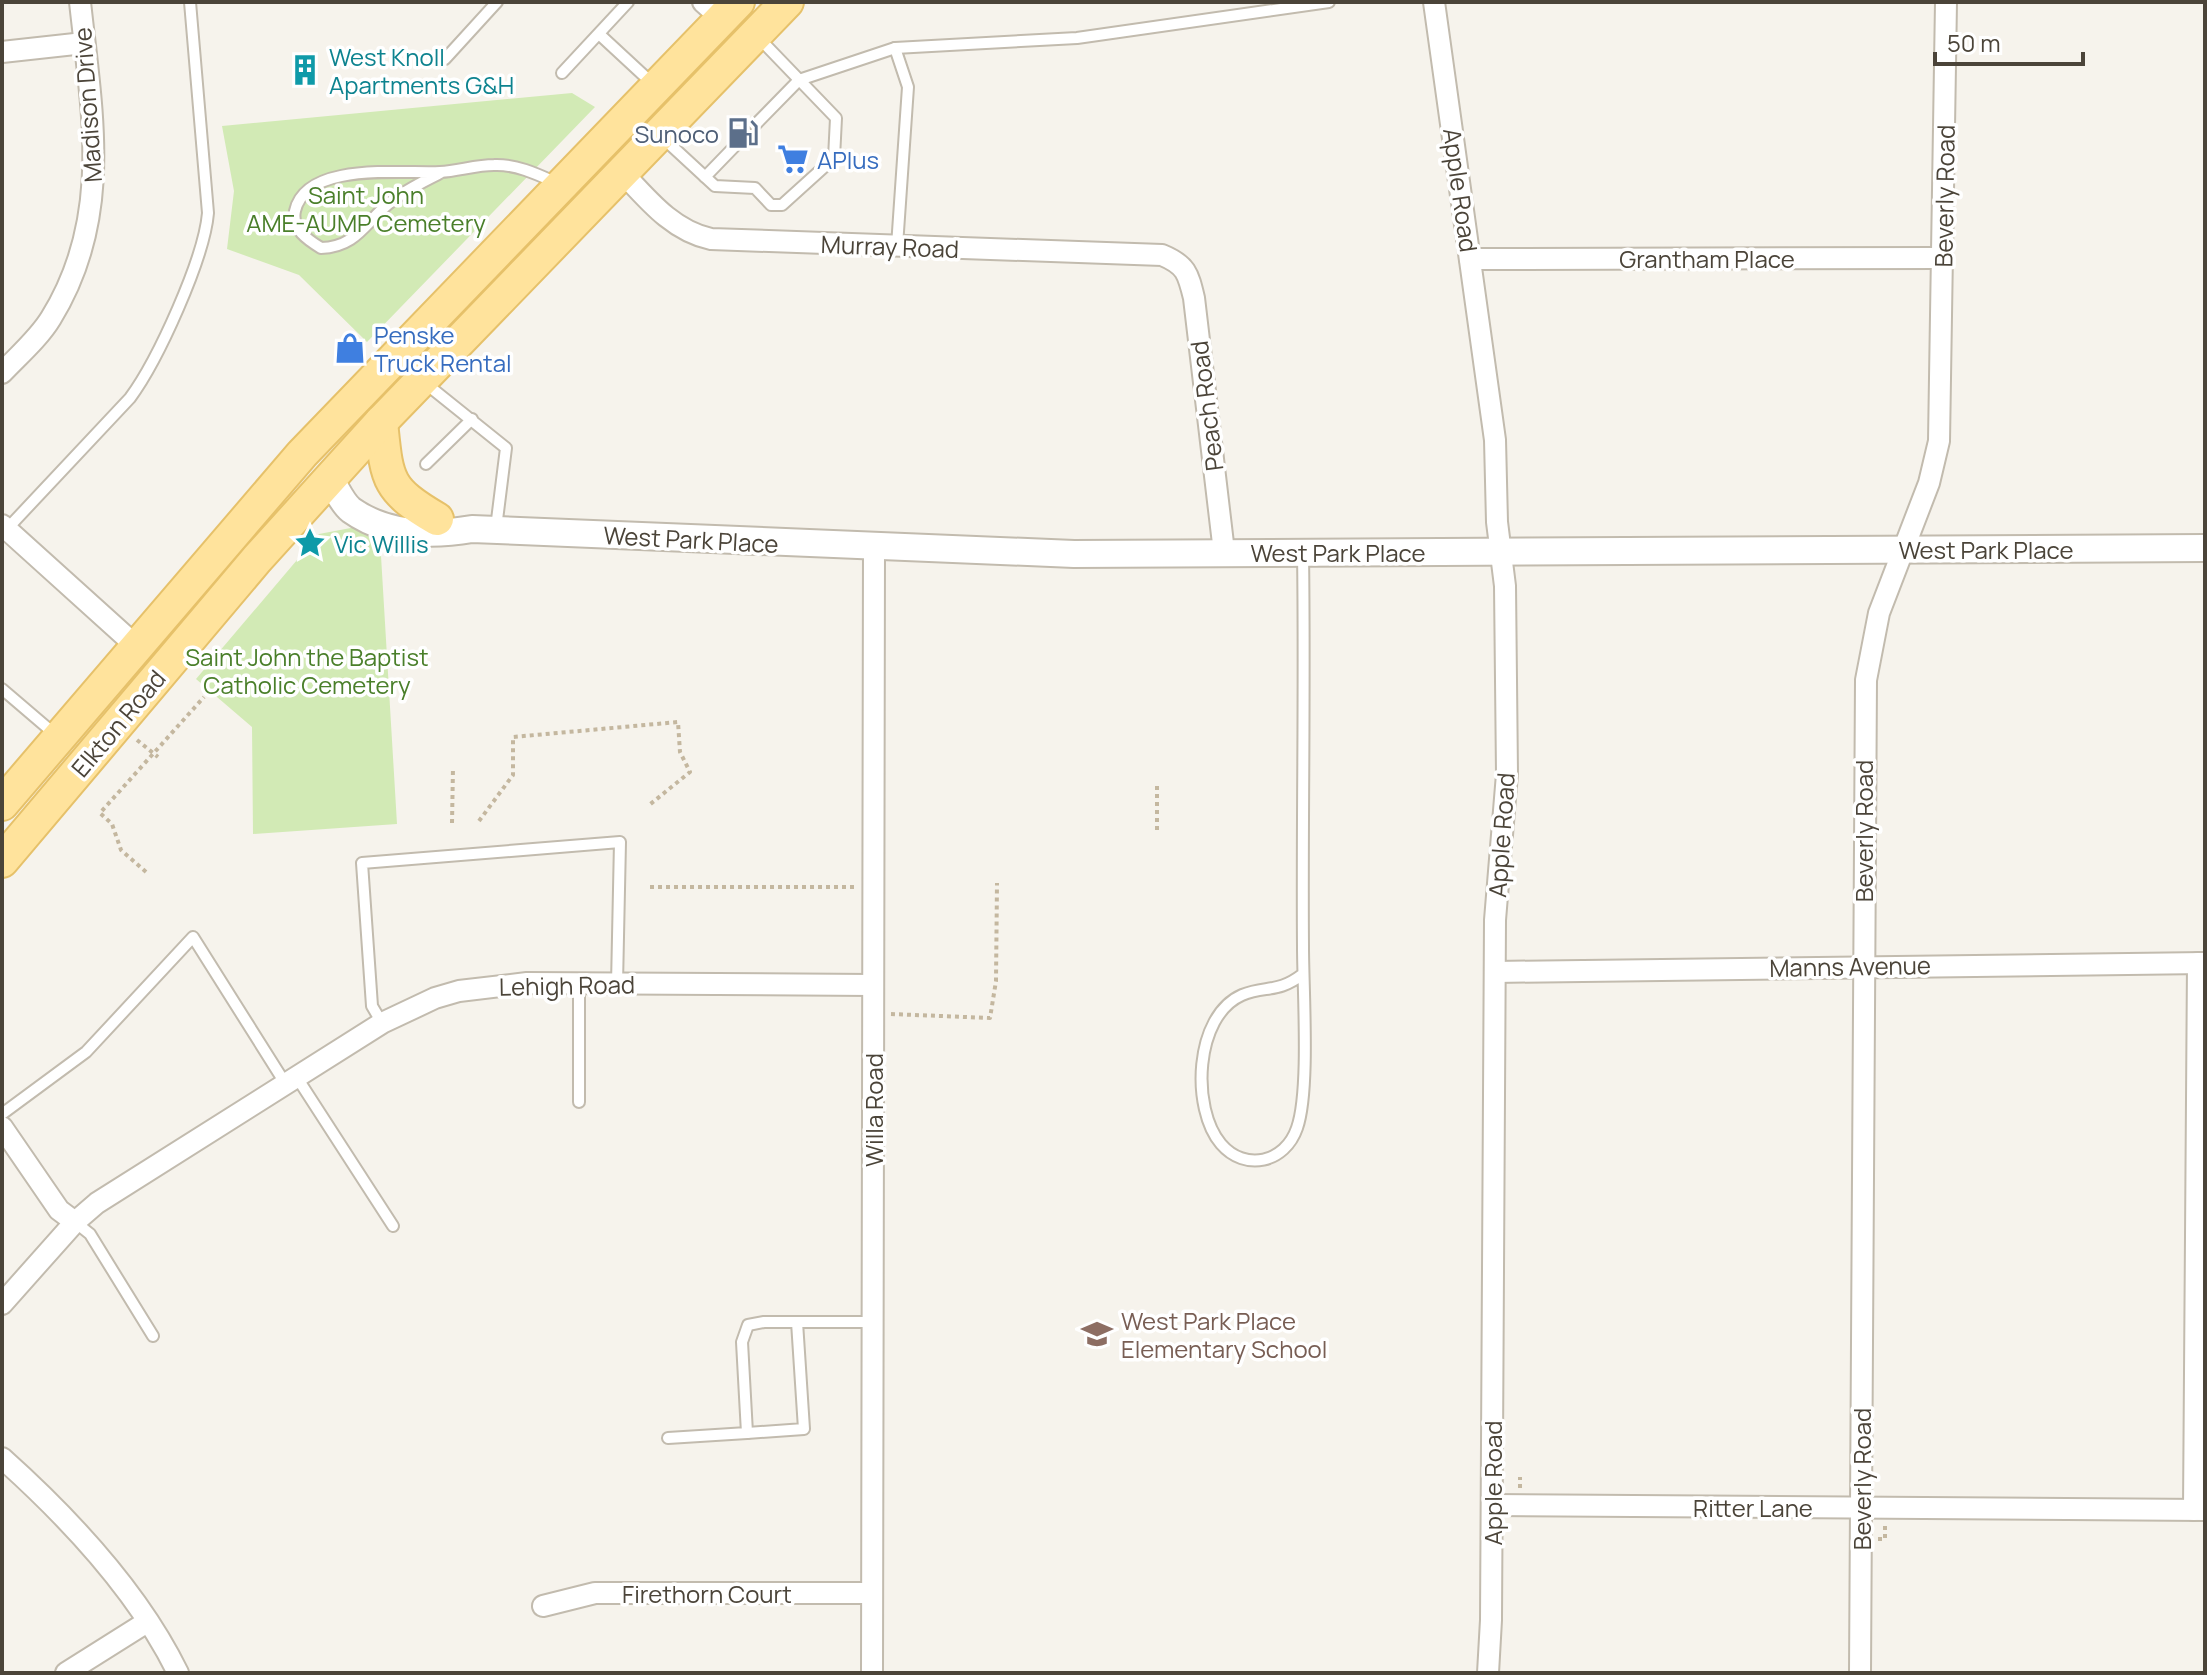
<svg xmlns="http://www.w3.org/2000/svg" width="2207" height="1675" viewBox="0 0 2207 1675" font-family="Manrope,sans-serif">
  <style>
    .green { fill: #d2eab5 }
    .lines { fill: none; stroke-linecap: round; stroke-linejoin: round }
    .service-casing { stroke: #c2bbae; stroke-width: 14 }
    .minor-casing { stroke: #c2bbae; stroke-width: 24 }
    .tertiary-casing { stroke: #c2bbae; stroke-width: 30 }
    .primary-casing { stroke: #e6c16a; stroke-width: 36 }
    .path { stroke: #c4b79f; stroke-width: 4; stroke-dasharray: 4 4; stroke-linecap: butt }
    .service { stroke: #fff; stroke-width: 10 }
    .minor { stroke: #fff; stroke-width: 20 }
    .tertiary { stroke: #fff; stroke-width: 26 }
    .primary { stroke: #ffe39c; stroke-width: 32 }
    .labels { text-anchor: middle; dominant-baseline: central; stroke-width: 7; stroke-linejoin: round; paint-order: stroke }
    .culture-label { font-size: 24px; fill: #0d838f; stroke: #fff; text-anchor: start }
    .street-label { font-size: 24px; fill: #4b4439; stroke: #fff }
    .service-label { font-size: 24px; fill: #4e5e75; stroke: #fff; text-anchor: end }
    .shop-label { font-size: 24px; fill: #366cbe; stroke: #fff; text-anchor: start }
    .park-label { font-size: 24px; fill: #4a7f2a; stroke: #fff }
    .education-label { font-size: 24px; fill: #785e54; stroke: #fff; text-anchor: start }
  </style>
  <rect width="100%" height="100%" fill="#f6f3ec"/>
  <!-- green -->
  <g class="green">
    <path d="M572 93 595 107 367 342 299 275 227 249 234 191 222 126Z"/>
    <path d="M356 527 380 539 397 824 253 834 252 727 196 679 319 534Z"/>
  </g>
  <g class="lines">
    <defs>
      <g id="service">
        <path d="M599 34 653 84"/>
        <path d="M895 48 908 87 897 246"/>
        <path d="M445 59 497 2"/>
        <path d="M562 73 628 2"/>
        <path d="M755 125 799 80 895 48 1077 38 1329 2"/>
        <path d="M663 138 715 186 755 188 771 205H782L834 158 836 118 757 36"/>
        <path d="M442 172C425 181 407 189 392 201 366 220 358 247 321 248 308 240 291 229 295 211 306 161 402 174 440 172 458 171 476 165 494 165 517 164 539 175 559 184"/>
        <path d="M705 177 735 146"/>
        <path d="M425 383 506 448 496 528"/>
        <path d="M426 464 472 419"/>
        <path d="M7 529 130 398C158 360 204 259 208 213L190 2"/>
        <path d="M1303 554C1305 685 1302 816 1303 947 1303 991 1310 1091 1297 1128 1285 1163 1245 1172 1221 1144 1191 1109 1194 1016 1242 995 1266 985 1277 994 1303 974"/>
        <path d="M2 689 57 736"/>
        <path d="M579 983V1102"/>
        <path d="M382 1023 372 1006 362 863 620 842 617 984"/>
        <path d="M296 1076 393 1226"/>
        <path d="M2 1114 86 1052 193 937 285 1083"/>
        <path d="M75 1222 90 1234 153 1336"/>
        <path d="M747 1433 804 1429 797 1322"/>
        <path d="M668 1438 747 1433 742 1342 748 1325 764 1322H873"/>
      </g>
      <g id="minor">
        <path d="M703 2 722 19"/>
        <path d="M1434 2 1495 440 1497 522 1505 586 1507 774 1495 920 1491 1620 1488 1673"/>
        <path d="M2 52 84 43"/>
        <path d="M622 172C648 200 673 231 711 239L1162 255C1186 265 1188 273 1194 298L1224 552"/>
        <path d="M1470 259 1943 258"/>
        <path d="M2 373C18 356 39 338 51 318 113 218 92 113 80 2"/>
        <path d="M2 525 135 645"/>
        <path d="M1495 972 2205 963"/>
        <path d="M2 1127 59 1210 75 1222"/>
        <path d="M2 1304 75 1222 97 1203 382 1023 435 998 459 991 527 983 873 985"/>
        <path d="M2 1458C69 1518 138 1591 178 1673"/>
        <path d="M1492 1505 2205 1510"/>
        <path d="M2194 1510 2198 963"/>
        <path d="M543 1606 595 1593H872"/>
        <path d="M66 1673 147 1622"/>
        <path d="M872 1673 874 547"/>
        <path d="M1860 1673 1866 680 1879 613 1929 483 1939 441 1946 2"/>
      </g>
      <path id="tertiary" d="M330 479C336 488 342 503 351 510 386 535 432 536 472 529L1074 554 2205 548"/>
      <g id="primary">
        <path d="M381 422C387 480 386 489 437 519"/>
        <path d="M2 804 302 454 738 2"/>
        <path d="M2 861 257 559 381 422 787 2"/>
      </g>
    </defs>
    <!-- service casing -->
    <use href="#service" class="service-casing"/>
    <!-- minor casing -->
    <use href="#minor" class="minor-casing"/>
    <!-- tertiary casing -->
    <use href="#tertiary" class="tertiary-casing"/>
    <!-- primary casing -->
    <use href="#primary" class="primary-casing"/>
    <!-- path -->
    <g class="path">
      <path d="M137 740 158 757"/>
      <path d="M1157 786V833"/>
      <path d="M479 821 513 775V737L678 722 680 752 690 772 648 806"/>
      <path d="M452 823 453 768"/>
      <path d="M146 872 121 850 112 824 100 813 204 697"/>
      <path d="M650 887H854"/>
      <path d="M891 1014 990 1018 996 981 997 883"/>
      <path d="M1520 1488V1477"/>
      <path d="M1878 1539H1885V1526"/>
    </g>
    <!-- service -->
    <use href="#service" class="service"/>
    <!-- minor -->
    <use href="#minor" class="minor"/>
    <!-- tertiary -->
    <use href="#tertiary" class="tertiary"/>
    <!-- primary -->
    <use href="#primary" class="primary"/>
  </g>
  <!-- icons -->
  <defs>
    <symbol id="building-bare" viewBox="-9 -9 18 18"><path d="M-4-6H4V6H1V3H-1V6H-4ZM-2.5-4.3h1.7v1.8h-1.7ZM.8-4.3h1.7v1.8H.8ZM-2.5-1h1.7V.8h-1.7ZM.8-1h1.7V.8H.8Z" fill="#0f9aa8" stroke="#fff" stroke-width="2.5" paint-order="stroke"/></symbol>
    <symbol id="fuel-bare" viewBox="-9 -9 18 18"><path d="M-5.5-6h7V0h2V4h1.3V-2.5L3-4.5l.8-.8L6-3V5H2.5V1h-1V6h-7ZM-4.2-4.7v3.2H.2V-4.7Z" fill="#5c6f8a" stroke="#fff" stroke-width="2.5" paint-order="stroke"/></symbol>
    <symbol id="supermarket-bare" viewBox="-9 -9 18 18"><path d="M-6-5.5h2.5l.6 2H6L4.5 2H-2.5L-4.4-4H-6ZM-1.5 3.2a1.3 1.3 0 1 0 .1 0ZM3 3.2a1.3 1.3 0 1 0 .1 0Z" fill="#3f7fe0" stroke="#fff" stroke-width="2.5" paint-order="stroke"/></symbol>
    <symbol id="shop-bare" viewBox="-9 -9 18 18"><path d="M-5-2.5h2.3a2.7 3.5 0 0 1 5.4 0H5L5.5 6h-11ZM-1.5-2.5h3a1.5 2.3 0 0 0-3 0Z" fill="#3f7fe0" stroke="#fff" stroke-width="2.5" paint-order="stroke"/></symbol>
    <symbol id="sight-bare" viewBox="-9 -9 18 18"><path d="M0-6L1.8-2.2L6-1.7L2.9 1.2L3.7 5.4L0 3.3L-3.7 5.4L-2.9 1.2L-6-1.7L-1.8-2.2Z" fill="#0f9aa8" stroke="#fff" stroke-width="2.5" paint-order="stroke"/></symbol>
    <symbol id="school-bare" viewBox="-9 -9 18 18"><path d="M0-5L7-2L0 1L-7-2ZM-4 1L0 2.5L4 1V4Q0 6-4 4Z" fill="#8d6e63" stroke="#fff" stroke-width="2.5" paint-order="stroke"/></symbol>
  </defs>
  <g fill-rule="evenodd">
    <use href="#building-bare" x="283" y="48" width="44" height="44"/>
    <use href="#fuel-bare" x="721" y="111" width="44" height="44"/>
    <use href="#supermarket-bare" x="771" y="137" width="44" height="44"/>
    <use href="#shop-bare" x="328" y="326" width="44" height="44"/>
    <use href="#sight-bare" x="288" y="521" width="44" height="44"/>
    <use href="#school-bare" x="1075" y="1312" width="44" height="44"/>
  </g>
  <g class="labels">
    <!-- culture labels -->
    <g class="culture-label">
      <text x="329" y="56">West Knoll<tspan x="329" dy="28">Apartments G&amp;H</tspan></text>
      <text x="334" y="543">Vic Willis</text>
    </g>
    <!-- street labels -->
    <g class="street-label">
      <text transform="translate(87 105) rotate(-94)">Madison Drive</text>
      <text transform="translate(1461 190) rotate(82)">Apple Road</text>
      <text transform="translate(1944 196) rotate(-89)">Beverly Road</text>
      <text transform="translate(890 246) rotate(2)">Murray Road</text>
      <text x="1707" y="258">Grantham Place</text>
      <text transform="translate(1206 406) rotate(-97)">Peach Road</text>
      <text transform="translate(691 539) rotate(3)">West Park Place</text>
      <text x="1986" y="549">West Park Place</text>
      <text x="1338" y="552">West Park Place</text>
      <text transform="translate(118 723) rotate(-50)">Elkton Road</text>
      <text transform="translate(1863 831) rotate(-90)">Beverly Road</text>
      <text transform="translate(1501 835) rotate(-86)">Apple Road</text>
      <text transform="translate(1850 966) rotate(-1)">Manns Avenue</text>
      <text transform="translate(567 985) rotate(-1)">Lehigh Road</text>
      <text transform="translate(873 1110) rotate(-90)">Willa Road</text>
      <text transform="translate(1861 1479) rotate(-90)">Beverly Road</text>
      <text transform="translate(1492 1483) rotate(-90)">Apple Road</text>
      <text x="1753" y="1507">Ritter Lane</text>
      <text x="707" y="1593">Firethorn Court</text>
    </g>
    <!-- service labels -->
    <g class="service-label">
      <text x="719" y="133">Sunoco</text>
    </g>
    <!-- shop labels -->
    <g class="shop-label">
      <text x="817" y="159">APlus</text>
      <text x="374" y="334">Penske<tspan x="374" dy="28">Truck Rental</tspan></text>
    </g>
    <!-- park labels -->
    <g class="park-label">
      <text x="366" y="194">Saint John<tspan x="366" dy="28">AME-AUMP Cemetery</tspan></text>
      <text x="307" y="656">Saint John the Baptist<tspan x="307" dy="28">Catholic Cemetery</tspan></text>
    </g>
    <!-- education labels -->
    <g class="education-label">
      <text x="1121" y="1320">West Park Place<tspan x="1121" dy="28">Elementary School</tspan></text>
    </g>
  </g>
  <!-- border -->
  <rect width="2207" height="1675" fill="none" stroke="#4b4439" stroke-width="8"/>
  <!-- scale -->
  <path d="M1935 52v12h148v-12" fill="none" stroke="#4b4439" stroke-width="4"/>
  <text x="1947" y="52" font-size="24" fill="#4b4439" stroke="#ffffff" stroke-width="6" paint-order="stroke">50 m</text>
</svg>
